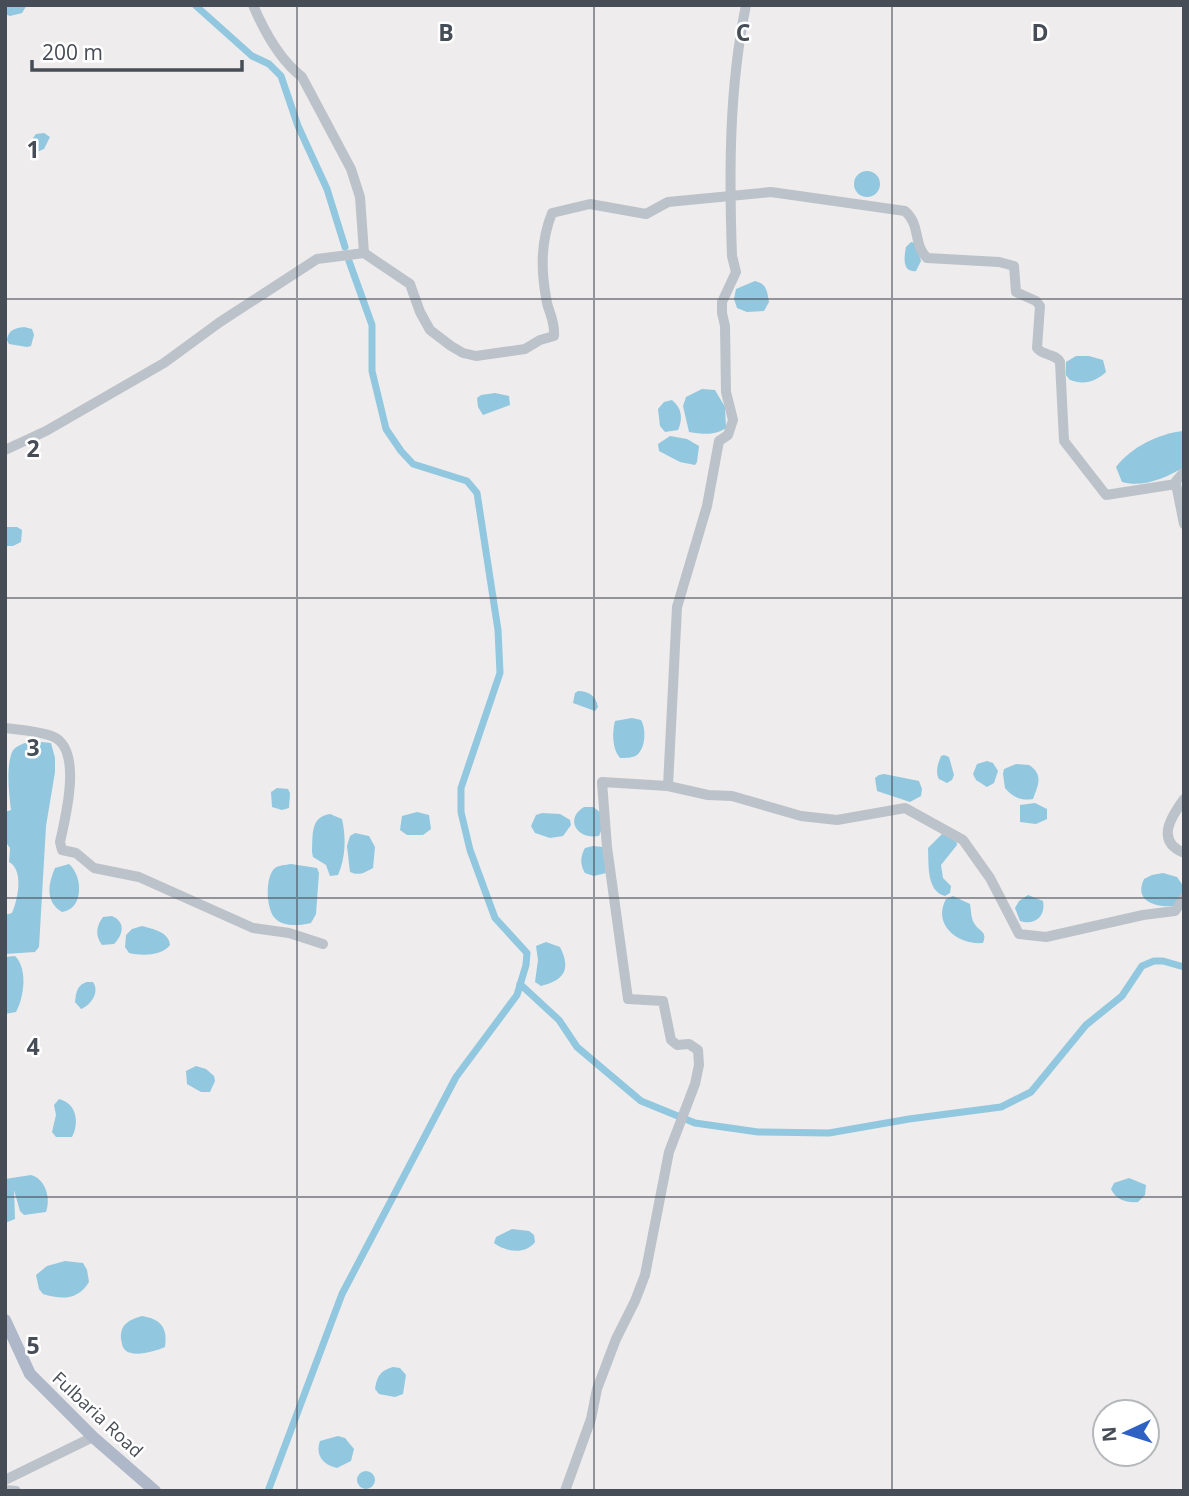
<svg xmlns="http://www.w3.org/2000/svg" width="1189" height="1496" viewBox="0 0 1189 1496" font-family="'Open Sans',sans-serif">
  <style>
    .water { fill: #91c7df }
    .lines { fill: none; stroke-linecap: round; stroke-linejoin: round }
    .canal { stroke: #91c7df; stroke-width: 7 }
    .minor { stroke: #bcc2c9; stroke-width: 10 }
    .major { stroke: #aeb8c8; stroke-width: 12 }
    .grid { fill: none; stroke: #474d56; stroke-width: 2; stroke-opacity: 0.55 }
    .labels { text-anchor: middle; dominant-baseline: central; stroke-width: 5; stroke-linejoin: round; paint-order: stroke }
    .street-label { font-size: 18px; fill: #474d56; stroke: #fff }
    .grid-label { font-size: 23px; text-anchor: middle; font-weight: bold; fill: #474d56; stroke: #fff; stroke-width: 5; stroke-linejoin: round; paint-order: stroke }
  </style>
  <rect width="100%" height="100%" fill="#eeecec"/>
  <!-- water -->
  <g class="water">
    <path d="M5 5H27L22 13 10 16 5 14Z"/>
    <path d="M44 133 50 137 44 149 37 152 30 148V142L36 134Z"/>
    <circle cx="867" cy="184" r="13"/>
    <path d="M911 242 915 243 921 261 916 271C902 273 904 257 906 247Z"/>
    <path d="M755 281C767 284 767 291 769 302L764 311 747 312 737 308 734 299 736 289Z"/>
    <path d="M24 327 32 329 34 335 31 346 27 347 9 344 7 340C8 330 15 328 24 327Z"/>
    <path d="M1076 356H1089L1103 360 1106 372C1095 382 1084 385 1070 380L1066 375V362Z"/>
    <path d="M702 389 715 390 725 407 726 428C714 436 703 434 689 432L683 406 686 397Z"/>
    <path d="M495 393 509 396 510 405 483 415 478 407 477 398 481 395Z"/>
    <path d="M672 400C682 408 683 419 678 430L665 432 660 426 658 409 664 402Z"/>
    <path d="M1184 431V467C1166 478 1142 488 1122 482L1116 467C1131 447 1160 433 1184 431Z"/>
    <path d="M670 436 687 439 699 446 697 462 695 465 680 462 659 451 658 444Z"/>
    <path d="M5 527H17L22 530 21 542 13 546H5Z"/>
    <path d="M578 691C589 691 596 696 598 707L595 711 573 703 575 693Z"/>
    <path d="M632 718 641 720C646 729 646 747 637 755 633 758 625 758 620 758 612 749 612 732 615 721Z"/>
    <path d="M32 741 51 743 55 758V772L46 826 39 947 35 952 5 954V915L12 913C18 899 24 870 9 862L10 848 5 841V812L11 810C9 794 6 767 12 752 16 745 25 743 32 741Z"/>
    <path d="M944 755 949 757 954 775 952 780 947 783 939 779C935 772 938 763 941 756Z"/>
    <path d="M987 761 993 763 998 771 994 783 987 787 976 780 973 774 977 764Z"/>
    <path d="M1016 764 1029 765C1044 775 1038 785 1033 799 1021 801 1012 797 1005 788L1003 774 1004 769Z"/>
    <path d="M884 774 919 781 922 789 921 796 910 802 877 791 875 778 879 775Z"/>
    <path d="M277 788 288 789 290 793 289 808 282 810 272 807 271 792Z"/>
    <path d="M1035 803 1047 809V819L1036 824 1020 822V805Z"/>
    <path d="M584 807H593L600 812 602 828 599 836C577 840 564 819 584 807Z"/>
    <path d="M417 812 429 815 431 829 423 835H407L400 830 402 816Z"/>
    <path d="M542 813 560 814 570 820 571 825 563 836 550 838 535 833 531 826 536 815Z"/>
    <path d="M330 814 342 819C346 837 346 857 338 875L330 876 326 865 313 857 312 852C313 835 310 817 330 814Z"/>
    <path d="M355 833 369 836 375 847 373 868C364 873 359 876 350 872L347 846 350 836Z"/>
    <path d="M942 834 956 840 957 845 941 865 943 878 951 886 950 893 945 896C926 891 929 864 928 848Z"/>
    <path d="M593 846 603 847 606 873 594 876 585 873C580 865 580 857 585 848Z"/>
    <path d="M69 864C83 876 84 909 62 912 45 902 48 884 55 868Z"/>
    <path d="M291 864 317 868 319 873 316 914 311 923C299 926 281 927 274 917 266 907 265 876 275 868 279 865 286 865 291 864Z"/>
    <path d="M1163 873 1177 877 1184 887 1181 900 1176 906C1157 908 1133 902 1144 879L1152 875Z"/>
    <path d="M1028 895 1043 901C1046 916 1035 926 1020 921L1015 908 1019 901Z"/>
    <path d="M953 896 970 904C971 910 971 918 974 923 979 932 988 931 983 943 958 945 932 925 946 899Z"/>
    <path d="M112 916C126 922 123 935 114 944L102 945C95 936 96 926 103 917Z"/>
    <path d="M142 926C153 929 169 932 170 945 162 956 142 956 129 953L125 947 126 935 132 929Z"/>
    <path d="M546 942 560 947C571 969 565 980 541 986L535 982 538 960 536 946Z"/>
    <path d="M15 956C28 969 24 997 16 1012L5 1014V957Z"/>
    <path d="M87 982H93C100 992 91 1005 81 1009L75 1002C76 992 77 985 87 982Z"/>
    <path d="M196 1066 206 1069 214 1076 215 1081 210 1092H201L187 1084 186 1071Z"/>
    <path d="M59 1099C76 1103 80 1122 72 1137H56L52 1132 56 1115 54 1105Z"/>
    <path d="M31 1175C46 1179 51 1199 46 1212L24 1215 20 1211 14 1190 15 1219 5 1223V1179Z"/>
    <path d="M1129 1178 1146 1185 1145 1195 1138 1202C1127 1203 1116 1200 1111 1189L1114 1183Z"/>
    <path d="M512 1229 529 1231 534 1235 535 1242C525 1255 506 1252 494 1243L496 1237Z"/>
    <path d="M65 1261 83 1263 87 1270 89 1282C78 1300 62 1300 43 1294L39 1289 36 1275 47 1266Z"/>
    <path d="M142 1316C161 1319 168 1328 165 1347 156 1351 133 1358 125 1350 122 1347 122 1343 121 1339 120 1324 129 1320 142 1316Z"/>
    <path d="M393 1367 400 1368 406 1375 403 1394 395 1397 379 1394 375 1389C377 1376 380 1371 393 1367Z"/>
    <path d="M338 1436 345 1438 354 1449 351 1461 337 1468C323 1465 315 1455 320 1441Z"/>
    <circle cx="366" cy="1480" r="9"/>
  </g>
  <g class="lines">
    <!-- canal -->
    <g class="canal">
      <path d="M195 5 252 56 269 64 281 76 298 126 327 189 345 247"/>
      <path d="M520 984 559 1020 577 1047 641 1101 695 1123 758 1132 829 1133 909 1119 1001 1107 1031 1092 1086 1025 1122 996 1142 966 1154 961H1163L1184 967"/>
      <path d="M268 1491 342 1294 456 1077 517 995 526 965 527 953 495 918 470 850 461 812V788L500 673 498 630 477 493 467 481 413 464 401 451 386 429 372 371V325L349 261"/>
    </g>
    <!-- minor -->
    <g class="minor">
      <path d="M253 5C264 31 280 60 302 77L351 169 360 197 364 253"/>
      <path d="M5 450 46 431 164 363 220 322 317 259 364 253 410 284 420 312 430 330 451 346 463 353 476 356 525 349 540 340 554 336C555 322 550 315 547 303 541 272 540 243 552 213L590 204 646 214 668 202 771 192 905 211C921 225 913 245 927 258L999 262 1014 266 1016 292 1036 301 1040 306 1037 348C1043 356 1055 353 1060 362L1064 441 1106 495 1176 484"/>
      <path d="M1184 472 1176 481V484L1184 524"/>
      <path d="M5 728C20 730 41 731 54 737 83 751 65 819 60 842L62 850 76 853 94 868 139 877 253 928 289 933 323 944"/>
      <path d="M668 786 677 607 707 506 719 441 728 435 733 420 726 392 725 326 722 313V302L736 272 732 256C729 172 729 88 746 5"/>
      <path d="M1184 799C1171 817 1155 841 1184 853"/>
      <path d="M5 1480 93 1437"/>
      <path d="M5 1490 16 1491"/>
      <path d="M565 1491 591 1419 597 1389 616 1339 635 1301 645 1275 669 1152 695 1084 699 1065 698 1050 689 1044 677 1045 671 1040 663 1001 628 999 607 847 602 782 668 786 708 795 732 796 801 816 837 820 905 808 963 840 990 878 1019 934 1046 937 1143 915 1175 911 1184 898"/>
    </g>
    <!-- major -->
    <path class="major" d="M5 1320 30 1374 93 1437 155 1491"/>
  </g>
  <!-- grid -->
  <path class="grid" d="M297 5V1491M594 5V1491M892 5V1491M5 299H1184M5 598H1184M5 898H1184M5 1197H1184"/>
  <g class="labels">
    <!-- street labels -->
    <g class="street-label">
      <text transform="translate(98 1414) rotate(43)">Fulbaria Road</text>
    </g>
  </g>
  <g class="grid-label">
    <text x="446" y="41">B</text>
    <text x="743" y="41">C</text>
    <text x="1040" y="41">D</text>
    <text x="33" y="158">1</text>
    <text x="33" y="457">2</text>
    <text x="33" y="756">3</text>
    <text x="33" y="1055">4</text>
    <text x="33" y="1354">5</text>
  </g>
  <!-- border -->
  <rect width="1189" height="1496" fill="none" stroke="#474d56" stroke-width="14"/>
  <!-- north arrow -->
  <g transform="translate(1126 1433) rotate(266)"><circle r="33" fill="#ffffff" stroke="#b5b8bb" stroke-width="2"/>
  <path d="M0-5L12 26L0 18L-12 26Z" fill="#2f61c5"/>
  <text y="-10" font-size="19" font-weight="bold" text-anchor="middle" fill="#474d56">N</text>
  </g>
  <!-- scale -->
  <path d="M32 60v10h210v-10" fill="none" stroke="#474d56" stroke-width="3.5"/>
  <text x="42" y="60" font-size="21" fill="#474d56" stroke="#ffffff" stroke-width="5" paint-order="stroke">200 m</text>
</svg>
